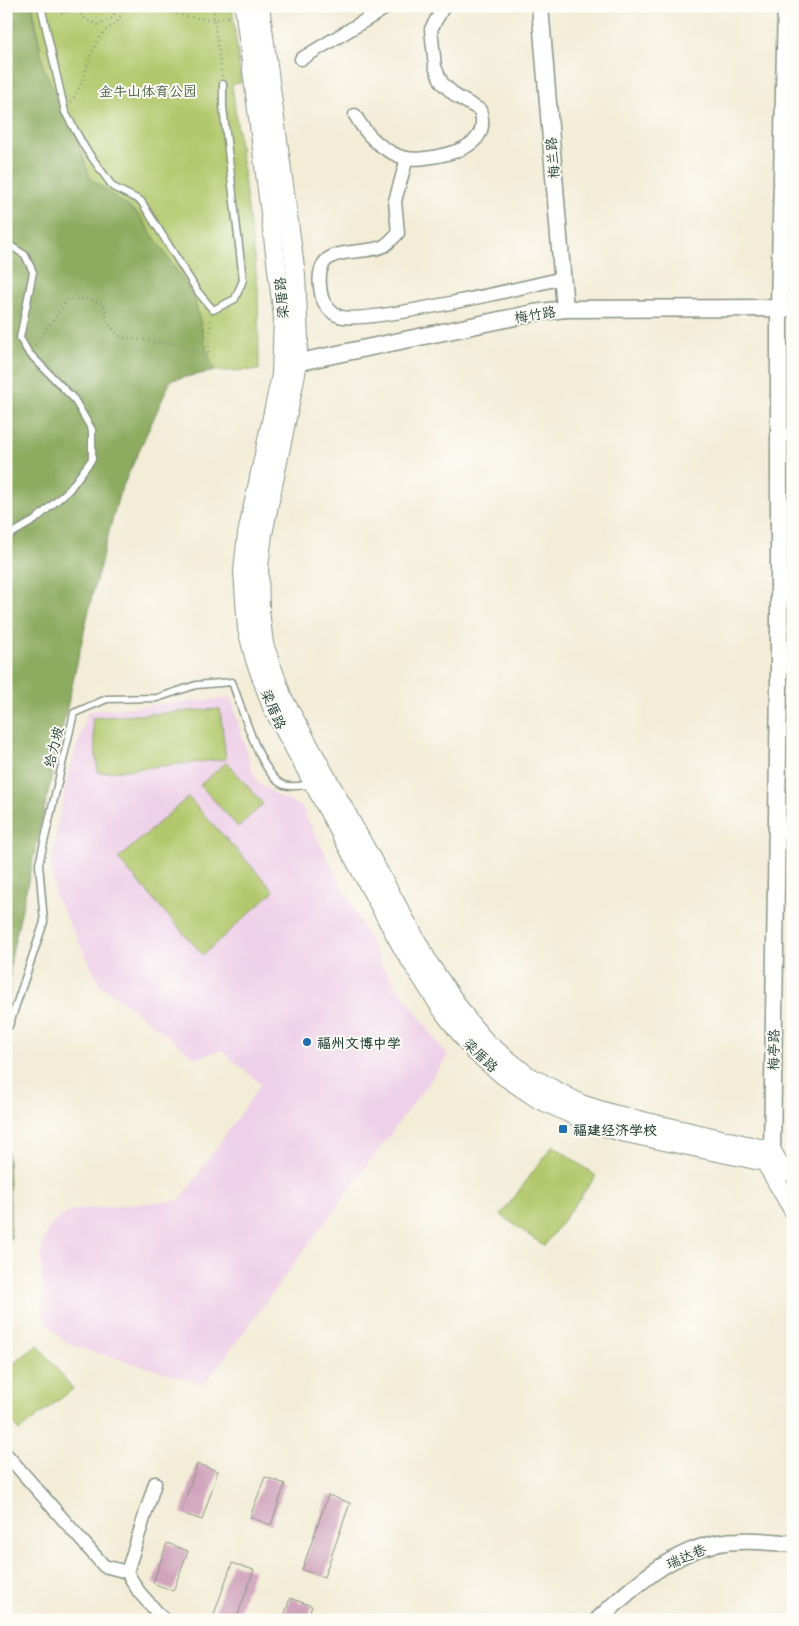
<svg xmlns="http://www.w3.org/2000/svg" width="799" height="1626" viewBox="0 0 799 1626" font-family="Mali,'LXGW WenKai TC',sans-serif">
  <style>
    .built { fill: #eed0e8 }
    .green { fill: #b2c86c; stroke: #688250 }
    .forest { fill: #8dac60; stroke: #56744a }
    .building { fill: #d0a4bc }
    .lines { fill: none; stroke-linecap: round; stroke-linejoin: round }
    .service-casing { stroke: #899486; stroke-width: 9 }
    .minor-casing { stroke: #899486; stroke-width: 15 }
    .tertiary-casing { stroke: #899486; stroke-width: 19 }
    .secondary-casing { stroke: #899486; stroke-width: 20 }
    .path { stroke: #899486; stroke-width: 2.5; stroke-dasharray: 1 4; stroke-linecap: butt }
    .service { stroke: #fff; stroke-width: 6 }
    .minor { stroke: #fff; stroke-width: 12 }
    .tertiary { stroke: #fff; stroke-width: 16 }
    .secondary { stroke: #fff; stroke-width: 18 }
    .poi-dot { fill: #1f6fb2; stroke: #fdfcf7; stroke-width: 2 }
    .labels { text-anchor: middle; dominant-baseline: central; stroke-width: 4; stroke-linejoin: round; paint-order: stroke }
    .park-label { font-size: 14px; fill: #446042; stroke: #fdfcf7 }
    .street-label { font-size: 14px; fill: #1f3d34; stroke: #fdfcf7 }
    .poi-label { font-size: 14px; font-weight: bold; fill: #1f3d34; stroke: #fdfcf7; text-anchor: start }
  </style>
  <rect width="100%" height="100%" fill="#fdfcf7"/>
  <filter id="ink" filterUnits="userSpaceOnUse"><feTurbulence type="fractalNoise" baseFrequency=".02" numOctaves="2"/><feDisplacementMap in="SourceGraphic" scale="10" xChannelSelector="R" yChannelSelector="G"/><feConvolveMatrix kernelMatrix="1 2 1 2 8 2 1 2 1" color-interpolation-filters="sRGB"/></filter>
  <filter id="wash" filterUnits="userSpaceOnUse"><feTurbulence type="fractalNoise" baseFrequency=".0096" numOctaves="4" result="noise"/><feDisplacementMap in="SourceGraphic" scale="20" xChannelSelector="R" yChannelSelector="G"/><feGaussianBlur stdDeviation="1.12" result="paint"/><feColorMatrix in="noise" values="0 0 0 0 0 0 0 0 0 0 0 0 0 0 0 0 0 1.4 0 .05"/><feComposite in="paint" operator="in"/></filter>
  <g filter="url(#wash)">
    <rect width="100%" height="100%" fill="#f3ecd7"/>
    <!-- built -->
    <path class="built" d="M231 698 253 774 259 783 277 796 301 806 383 967 448 1056 205 1384 74 1346 63 1340 48 1324 43 1313 41 1253 48 1229 60 1217 75 1210 180 1200 261 1084 221 1050 196 1058 101 985 55 896 51 863 66 781 88 711Z"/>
    <!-- green -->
    <g class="green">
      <path d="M33 6H232L241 82 232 85 258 287 259 370 215 371 208 355 194 297 139 215 90 178 71 122 44 70Z"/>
      <path d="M220 709 226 759 98 773 92 718Z"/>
      <path d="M227 762 263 804 238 827 200 785Z"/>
      <path d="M188 797 274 891 203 955 118 859Z"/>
      <path d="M553 1145 596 1176 544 1246 501 1215Z"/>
      <path d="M38 1345 73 1389 19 1431 6 1415V1369Z"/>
    </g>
    <!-- forest -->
    <g class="forest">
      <path d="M6 6H32L44 70 71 122 90 178 139 215 194 297 208 355 215 371 171 380 119 495 93 592 11 958 6 1070Z"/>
      <path d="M6 1112 11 1238 6 1243Z"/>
    </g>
    <g id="blocks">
      <!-- building -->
      <g class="building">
        <path d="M197 1464 218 1471 202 1520 181 1513Z"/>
        <path d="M265 1477 285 1484 271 1525 250 1517Z"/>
        <path d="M328 1495 350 1503 324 1577 302 1570Z"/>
        <path d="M167 1543 188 1551 173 1591 153 1583Z"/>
        <path d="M232 1563 254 1570 236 1620H212Z"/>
        <path d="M290 1598 312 1606 307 1620H283Z"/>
      </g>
    </g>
  </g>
  <g filter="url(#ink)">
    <use href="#blocks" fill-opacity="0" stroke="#899486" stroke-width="1"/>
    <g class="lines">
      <defs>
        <g id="service">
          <path d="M41 6 65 112 85 148 113 187 141 201 198 292 213 310 235 299 243 280 223 107V84"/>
          <path d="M6 243 25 255 33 272 20 338 28 352 74 399 92 430V459L69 490 35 520 6 537"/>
          <path d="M6 1026H9L44 922 39 864 74 713 107 699 157 698 196 685 232 682C241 705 261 777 284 785 292 788 303 785 312 784"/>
        </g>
        <g id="minor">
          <path d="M301 59 389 6"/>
          <path d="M355 115C365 133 379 148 399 156 411 161 426 158 438 156 463 151 490 141 480 110L456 96 442 83 435 67 431 29 444 6"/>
          <path d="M407 158 395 201 398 233C394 237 389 243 384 246 368 254 334 248 324 263 318 273 319 283 321 293 322 302 330 313 339 316 361 326 530 286 563 278"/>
          <path d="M6 1454 104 1566 127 1572"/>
          <path d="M155 1483 127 1572 139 1592 164 1620"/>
        </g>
        <g id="tertiary">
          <path d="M540 6 565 309"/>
          <path d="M285 365 534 313 565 309 793 308"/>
          <path d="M765 1162 772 1151 779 686V307L786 6"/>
          <path d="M598 1620C638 1582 681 1542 739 1541 757 1540 775 1542 793 1544"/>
        </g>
        <g id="secondary">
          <path d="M244 6 283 317 281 375 247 534 243 571 247 629 255 660 272 707 403 949 445 1014 474 1051 504 1076 538 1099 582 1119 621 1132 765 1162 793 1210"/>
          <path d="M260 6 296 275 299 339 296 374 263 534 259 567 260 610 264 644 283 698 430 965 469 1022 487 1043 527 1075 581 1104 613 1114 772 1151 784 1172"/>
        </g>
      </defs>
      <!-- service casing -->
      <use href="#service" class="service-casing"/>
      <!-- minor casing -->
      <use href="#minor" class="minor-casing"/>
      <!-- tertiary casing -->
      <use href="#tertiary" class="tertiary-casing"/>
      <!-- secondary casing -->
      <use href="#secondary" class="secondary-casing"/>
      <!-- path -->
      <g class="path">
        <path d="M54 6 62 13 68 12 75 6"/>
        <path d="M77 6V10L86 20 99 25 112 18 118 6"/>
        <path d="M148 6 188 17 214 20V6"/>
        <path d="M6 16 15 20 16 24 6 28"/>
        <path d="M222 76 214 20 231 16"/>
        <path d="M71 102C85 83 88 54 100 37 111 22 119 29 123 6"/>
        <path d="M35 345 68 299H87L104 304 107 321 120 337 181 345 208 355 211 318"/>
      </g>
      <!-- service -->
      <use href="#service" class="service"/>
      <!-- minor -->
      <use href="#minor" class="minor"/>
      <!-- tertiary -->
      <use href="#tertiary" class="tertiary"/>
      <!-- secondary -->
      <use href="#secondary" class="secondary"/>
    </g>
  </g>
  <!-- markers -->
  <g class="poi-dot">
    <circle cx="307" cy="1042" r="5"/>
    <rect x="558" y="1124" width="10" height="10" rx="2.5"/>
  </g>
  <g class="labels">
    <!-- park labels -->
    <g class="park-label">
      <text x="148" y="90">金牛山体育公园</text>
    </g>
    <!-- street labels -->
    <g class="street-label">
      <text transform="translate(552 158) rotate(-95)">梅兰路</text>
      <text transform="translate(281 298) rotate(-95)">梁厝路</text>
      <text transform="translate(535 314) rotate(-9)">梅竹路</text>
      <text transform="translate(274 709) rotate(66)">梁厝路</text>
      <text transform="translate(53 747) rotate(-76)">给力坡</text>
      <text transform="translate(773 1050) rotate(-89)">梅亭路</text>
      <text transform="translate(481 1055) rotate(43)">梁厝路</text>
      <text transform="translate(686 1556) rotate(-23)">瑞达巷</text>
    </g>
    <!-- poi labels -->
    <g class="poi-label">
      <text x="317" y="1042">福州文博中学</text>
      <text x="573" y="1129">福建经济学校</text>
    </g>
  </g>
  <!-- margin -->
  <rect width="799" height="1626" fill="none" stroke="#fdfcf7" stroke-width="25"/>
</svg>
